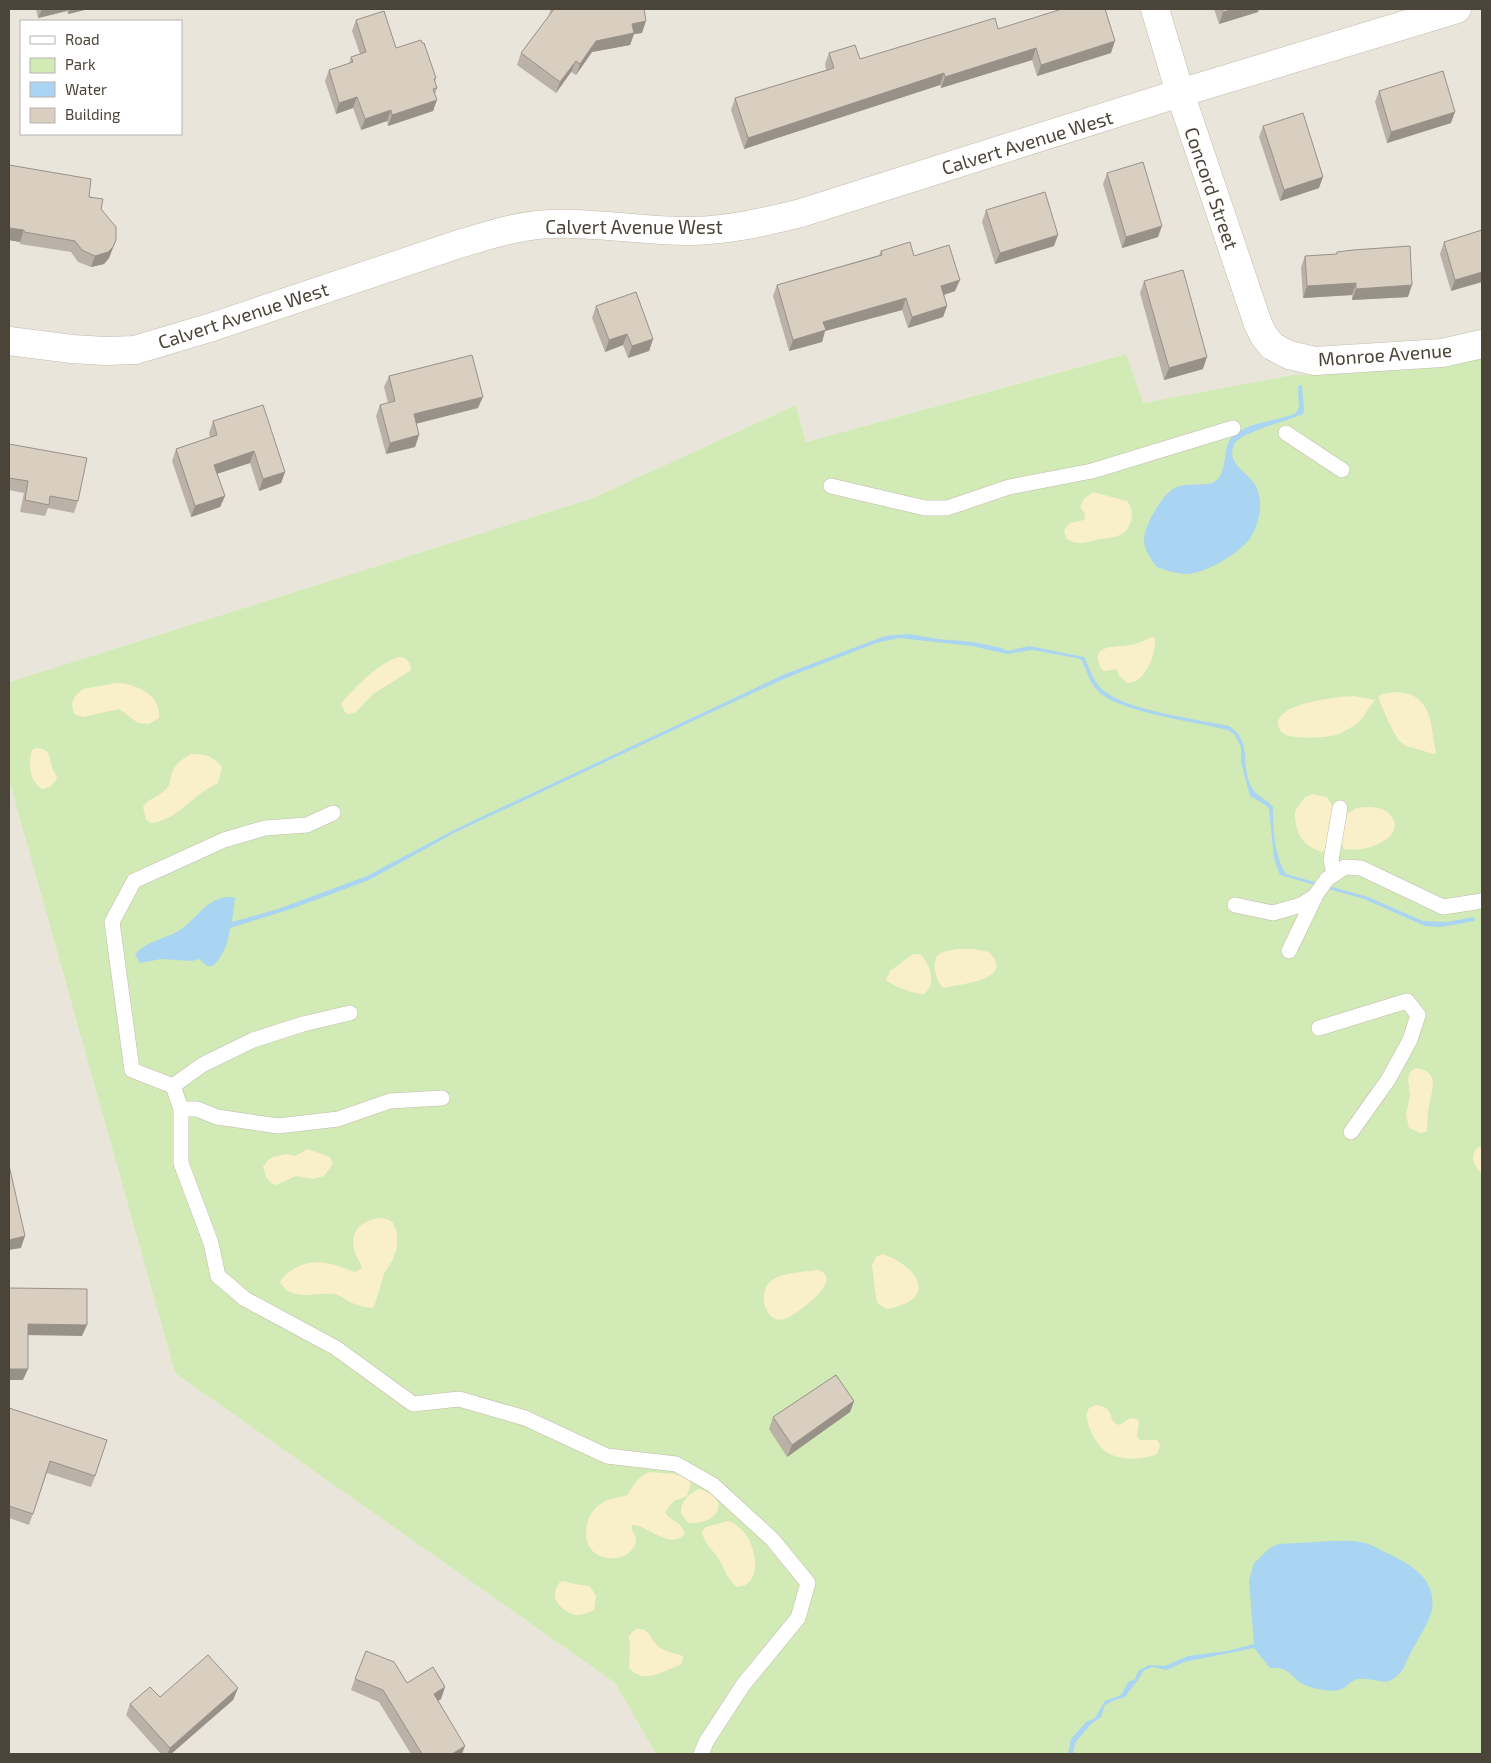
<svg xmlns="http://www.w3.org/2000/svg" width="1491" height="1763" viewBox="0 0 1491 1763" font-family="'Exo 2',sans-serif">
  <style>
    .residential { fill: #eae5da; fill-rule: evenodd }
    .green { fill: #d2eab5 }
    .sand { fill: #f9efc9 }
    .water { fill: #a9d4f2 }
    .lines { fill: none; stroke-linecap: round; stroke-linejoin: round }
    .service-casing { stroke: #c2bbae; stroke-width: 16 }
    .minor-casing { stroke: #c2bbae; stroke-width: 29 }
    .service { stroke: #fff; stroke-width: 15 }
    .minor { stroke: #fff; stroke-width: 28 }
    .wall { fill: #bab2a6 }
    .shaded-wall { fill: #979187 }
    .building { fill: #d8cfc1; stroke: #979187 }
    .labels { text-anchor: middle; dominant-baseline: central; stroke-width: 5; stroke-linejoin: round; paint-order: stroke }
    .street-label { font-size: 19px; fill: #4b4439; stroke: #fff }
  </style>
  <rect width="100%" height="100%" fill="#f6f3ec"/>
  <!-- residential -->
  <g class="residential">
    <path d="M9 9H1482V344L1468 348 1317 375H1292L1143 403 1125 354 806 442 796 405 593 498 9 682ZM21 21H181V134H21Z"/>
    <path d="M9 780 175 1373 615 1683 656 1754H9Z"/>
  </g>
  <!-- green -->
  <path class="green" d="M1482 344V1754H656L615 1683 175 1373 9 780V682L593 498 796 405 806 442 1126 354 1143 403 1292 375H1317L1468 348Z"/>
  <!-- sand -->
  <g class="sand">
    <path d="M1093 492 1127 501C1136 511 1132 529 1120 535 1114 538 1107 538 1100 539 1087 542 1078 547 1066 538L1064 530 1070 523 1084 520 1085 514 1080 507 1084 499Z"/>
    <path d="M1152 637 1155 638C1156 654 1146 683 1127 683L1120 677 1116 669 1106 671 1102 670C1088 644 1112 648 1130 645 1138 644 1145 640 1152 637Z"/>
    <path d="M402 657C407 659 410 662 411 668L410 671 373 694 355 713 346 714 342 706V703C352 689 385 657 402 657Z"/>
    <path d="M116 683C135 683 162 695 159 718L149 724 138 723 119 709 83 717 74 714C70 703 73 696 83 689Z"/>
    <path d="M1396 692C1401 693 1408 693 1412 695 1434 706 1431 733 1436 752L1434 754 1406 746 1398 740 1388 721 1378 697 1382 694Z"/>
    <path d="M1354 696 1375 700C1369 706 1365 716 1359 722 1354 726 1345 731 1339 734 1330 738 1290 740 1283 733 1280 731 1278 727 1278 723 1280 702 1338 697 1354 696Z"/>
    <path d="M36 748C52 750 48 755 52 767 53 771 56 774 57 778 54 785 49 788 42 789 29 781 28 764 32 750Z"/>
    <path d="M191 754C204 754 214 756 222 767L218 783C213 786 208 788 204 791 187 803 173 821 151 823L146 820 143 807C148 798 161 796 167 788 170 784 170 781 171 777 173 765 181 760 191 754Z"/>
    <path d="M1312 794 1327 797 1335 810 1325 851 1323 852C1302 848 1294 830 1295 811L1305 797Z"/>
    <path d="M1365 807C1371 807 1378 807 1384 810 1396 816 1399 830 1388 838 1375 848 1359 851 1344 849L1341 842 1347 814 1356 808Z"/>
    <path d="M957 949H973L989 952C1017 980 960 984 944 988 936 983 931 962 938 955 943 951 952 950 957 949Z"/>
    <path d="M913 954H920C930 963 937 985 924 994 915 994 892 986 886 980L890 971Z"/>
    <path d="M1416 1068C1444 1072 1429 1095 1428 1114 1427 1119 1428 1124 1427 1130L1426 1132 1420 1133 1409 1128 1406 1115 1410 1095 1408 1079 1410 1072Z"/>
    <path d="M1479 1147H1482V1173C1474 1166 1468 1155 1479 1147Z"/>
    <path d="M308 1149 330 1157 333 1164 324 1176 313 1179 296 1176 276 1185 272 1184 266 1177 263 1167 268 1160 273 1157 286 1154 295 1156Z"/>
    <path d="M377 1218 387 1219 393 1223 397 1232V1248L392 1261 384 1274 374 1307 371 1308C364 1307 358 1305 352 1303 347 1301 343 1297 338 1295 320 1290 291 1304 280 1282 284 1275 290 1271 297 1267 318 1257 335 1265 355 1272L362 1268C360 1261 355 1256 354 1249 350 1231 361 1222 377 1218Z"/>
    <path d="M882 1254C919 1266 939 1300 887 1309L878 1304 876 1298 872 1265 876 1257Z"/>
    <path d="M818 1270C846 1279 797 1314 787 1318 765 1328 756 1290 772 1280 785 1272 803 1272 818 1270Z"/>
    <path d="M1095 1405C1118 1407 1105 1422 1120 1425L1130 1418 1137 1419 1139 1422 1137 1437 1140 1440H1157C1161 1445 1160 1448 1157 1454 1139 1461 1111 1462 1098 1444 1092 1436 1088 1425 1086 1415L1089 1408Z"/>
    <path d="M650 1472 674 1474 688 1478 691 1484 687 1496 674 1501 665 1512C671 1523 679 1518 685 1534 669 1551 647 1524 632 1525V1530L636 1537C637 1556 613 1563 598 1555 579 1545 584 1513 602 1503 609 1498 619 1498 627 1495 636 1483 636 1478 650 1472Z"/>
    <path d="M700 1489C733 1500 717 1525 689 1523 685 1519 681 1515 681 1509 681 1501 693 1490 700 1489Z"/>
    <path d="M728 1521C757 1530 767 1586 737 1587 727 1580 725 1569 719 1559 713 1550 703 1543 702 1531L706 1527Z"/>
    <path d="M564 1581 574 1584 590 1586 596 1596 594 1610C589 1612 583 1615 578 1615 570 1616 556 1605 555 1597 554 1591 557 1586 560 1582Z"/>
    <path d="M637 1629C649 1627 651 1641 659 1647 665 1652 675 1653 683 1656L682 1663 680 1665C662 1671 644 1685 629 1668L630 1647 629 1637 632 1632Z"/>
  </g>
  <!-- water -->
  <g class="water">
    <path d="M1302 385 1304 411 1303 414C1288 421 1240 432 1234 445 1226 463 1246 472 1254 483 1258 489 1260 497 1260 504 1261 515 1255 532 1249 540 1237 554 1205 574 1186 574 1177 574 1165 570 1157 567 1151 560 1144 550 1144 540 1144 526 1163 492 1177 487 1186 483 1208 486 1214 482 1229 473 1221 449 1232 437 1248 421 1276 422 1296 413L1299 407 1298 386Z"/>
    <path d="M909 634 938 639 973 642 1002 648 1008 651 1029 646 1084 657C1090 668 1093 682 1103 690 1127 711 1197 719 1229 726 1254 743 1239 765 1252 788 1257 797 1267 799 1273 807 1273 827 1274 856 1286 874L1368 897 1423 921 1447 922 1474 917 1475 921 1441 927 1425 926 1364 899 1280 875 1274 858 1269 809 1267 806 1250 796 1241 762V747L1234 734 1228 730C1198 722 1117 712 1098 691 1090 683 1086 670 1082 660L1076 658 1033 650 1007 654 972 646 899 638 876 643 786 678 727 705 456 832 369 880 294 908 230 928C229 940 223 957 213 966H207L199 959 192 961 161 959 140 963 135 955C145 941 166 939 180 930 193 922 202 906 216 900 222 897 229 896 235 898L232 922 278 909 367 876 456 829 785 674 885 636Z"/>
    <path d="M1333 1541C1342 1541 1351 1540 1360 1542 1369 1543 1377 1548 1385 1552 1408 1563 1437 1578 1432 1609 1429 1625 1410 1650 1404 1668 1386 1692 1380 1677 1359 1679 1351 1680 1348 1686 1342 1689 1333 1693 1316 1689 1307 1686 1291 1680 1291 1666 1270 1668L1254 1648 1184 1662 1167 1670 1152 1667 1143 1671C1139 1681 1131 1688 1125 1697L1115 1700 1105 1705 1101 1717 1091 1724 1075 1743 1073 1754H1068L1071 1739 1086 1722 1095 1718 1105 1701 1121 1695 1128 1682 1135 1679 1138 1671 1149 1665 1165 1666 1188 1656 1227 1651 1254 1644 1249 1580 1254 1563 1271 1547 1279 1544Z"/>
  </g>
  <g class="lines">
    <defs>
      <g id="service">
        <path d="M1286 433 1342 470"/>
        <path d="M831 486 925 508H947L1009 487 1092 471 1233 428"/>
        <path d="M333 813 307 825 265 828 224 840 134 881 112 922 132 1070 173 1086 181 1109V1163L211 1243 218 1276 245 1299 336 1348 413 1404 459 1399 525 1418 607 1456 676 1464 713 1485 772 1539 808 1583 798 1618 743 1685 706 1742 701 1754"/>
        <path d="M1334 873 1331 860 1340 808"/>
        <path d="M1235 905 1273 913 1301 905 1315 896 1327 879 1345 867 1361 868 1443 907 1482 901"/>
        <path d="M1289 951 1315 897"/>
        <path d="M1319 1028 1407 1001 1418 1015 1410 1040 1388 1080 1351 1132"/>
        <path d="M173 1086 202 1065 253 1040 303 1024 350 1013"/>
        <path d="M181 1109H197L217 1117 278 1126 338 1119 390 1101 442 1098"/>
      </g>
      <g id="minor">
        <path d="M1155 9 1180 93 1258 324 1264 336 1272 346 1289 355 1315 361 1442 353 1482 344"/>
        <path d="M9 341 72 349 105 351 135 350 212 327 456 245C482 237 510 228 537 225 589 220 641 232 693 231 730 230 765 222 801 213L1180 93 1457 9"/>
      </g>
    </defs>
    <!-- service casing -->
    <use href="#service" class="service-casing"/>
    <!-- minor casing -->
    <use href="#minor" class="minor-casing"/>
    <!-- service -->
    <use href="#service" class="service"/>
    <!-- minor -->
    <use href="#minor" class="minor"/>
  </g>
  <!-- wall -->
  <g class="wall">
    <path d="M36 9H89L68 14 67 11 38 18Z"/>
    <path d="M551 9H644L642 33 634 34 630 45 592 52 576 75 571 72 556 93 517 65 521 53 548 18Z"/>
    <path d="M1214 9H1259L1258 12 1219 24Z"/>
    <path d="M356 20 396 48 436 78 435 82 437 88 435 94 433 111 388 126 387 121 361 130 353 108 336 114 325 81 329 70 349 64 351 57 360 54 352 31Z"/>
    <path d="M998 29 1111 53 1037 76 1032 60 941 88 940 85 744 149 731 110 735 98 826 70 825 64 829 53 860 59Z"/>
    <path d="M1379 91 1451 123 1387 143 1375 102Z"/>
    <path d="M1263 126 1319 188 1280 201 1259 137Z"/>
    <path d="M1107 173 1158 237 1122 248 1103 184Z"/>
    <path d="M89 197 101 209 116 240 109 258 104 264 91 267 78 262 71 252 20 244V242L9 240Z"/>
    <path d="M986 210 1054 246 995 264 982 222Z"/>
    <path d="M1482 230 1451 291 1440 254 1444 242Z"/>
    <path d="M881 251 914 256 955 291 944 295 947 306 943 317 908 328 902 310 825 331 822 342 789 351 773 296 777 285 879 255Z"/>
    <path d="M1337 252 1408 297 1352 300V295L1303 298 1301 267 1305 256 1336 254Z"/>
    <path d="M1144 281 1203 369 1164 380 1140 293Z"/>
    <path d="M596 306 653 339 649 351 628 358 623 345 605 352 592 318Z"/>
    <path d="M389 376 478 408 416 424 419 435 415 447 386 454 376 416 380 405 388 403 384 387Z"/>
    <path d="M213 421 285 472 281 483 259 491 250 463 217 474 225 496 220 507 191 517 172 461 176 449 210 438 209 433Z"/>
    <path d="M9 444 78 501 74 513 48 508 45 516 20 512 24 493 9 490Z"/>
    <path d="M854 1401 850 1412 787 1457 769 1429 773 1417Z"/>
    <path d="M9 1408 95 1476 91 1487 47 1473 29 1525 9 1518Z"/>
    <path d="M355 1679 407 1683 445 1687 441 1699 438 1701 462 1754H411L379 1702 351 1690Z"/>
    <path d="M238 1688 233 1700 171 1754H161L126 1715 130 1704 160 1697Z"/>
  </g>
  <!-- shaded-wall -->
  <g class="shaded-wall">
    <path d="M42 9H67V11L38 18Z"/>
    <path d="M70 9H89L68 14Z"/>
    <path d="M1235 9H1259L1258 12 1219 24 1223 12Z"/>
    <path d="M646 21 642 33 634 34 630 45 592 52 576 75 580 64 596 41 632 24Z"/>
    <path d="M1115 41 1111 53 1037 76 1041 65Z"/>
    <path d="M1036 48 1032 60 941 88 945 77Z"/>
    <path d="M576 61 571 72 556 93 560 82Z"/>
    <path d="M944 73 940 85 744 149 748 138Z"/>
    <path d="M357 97 353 108 336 114 339 103Z"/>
    <path d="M437 100 433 111 388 126 392 115Z"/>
    <path d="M391 110 387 121 361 130 365 119Z"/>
    <path d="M1455 112 1451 123 1387 143 1391 132Z"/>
    <path d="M1323 177 1319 188 1280 201 1284 190Z"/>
    <path d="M1162 226 1158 237 1122 248 1126 237Z"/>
    <path d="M9 228 24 230 20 242 9 240Z"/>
    <path d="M1058 235 1054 246 995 264 1000 253Z"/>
    <path d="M116 240 109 258 104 264 91 267 95 256Z"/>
    <path d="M1482 272V282L1451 291 1455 280Z"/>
    <path d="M960 280 955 291 937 297 941 286Z"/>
    <path d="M1356 283 1352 295 1303 298 1307 286Z"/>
    <path d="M1412 285 1408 297 1352 300 1356 289Z"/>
    <path d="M906 298 902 310 825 331 822 342 789 351 793 340 823 322Z"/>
    <path d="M947 306 943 317 908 328 912 317Z"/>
    <path d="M627 334 623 345 605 352 609 340Z"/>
    <path d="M653 339 649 351 628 358 632 346Z"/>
    <path d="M1207 357 1203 369 1164 380 1169 368Z"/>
    <path d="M483 397 478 408 410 425 414 414Z"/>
    <path d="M419 435 415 447 386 454 390 443Z"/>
    <path d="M254 451 250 463 210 476 214 465Z"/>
    <path d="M285 472 281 483 259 491 263 479Z"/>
    <path d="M225 496 220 507 191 517 195 506Z"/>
    <path d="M25 1236 21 1248 9 1250V1240Z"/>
    <path d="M28 1324 87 1325 82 1336 24 1335Z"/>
    <path d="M9 1369H28L23 1380H9Z"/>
    <path d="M854 1401 850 1412 787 1457 792 1445Z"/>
    <path d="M445 1687 441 1699 430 1706 434 1694Z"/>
    <path d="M238 1688 233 1700 171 1754H167L170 1748Z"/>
    <path d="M465 1746 462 1754H452Z"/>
  </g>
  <!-- building -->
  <g class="building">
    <path d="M554 9H644L646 21 632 24 634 33 596 41 580 64 576 61 560 82 521 53Z"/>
    <path d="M1062 9H1105L1115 41 1041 65 1036 48 945 77 944 73 748 138 735 98 834 68 829 53 855 45 860 59 995 18 998 29Z"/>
    <path d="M1222 9H1235L1223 12Z"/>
    <path d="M384 11 396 48 421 40 422 43H424L436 78 434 79 437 88 433 89 437 100 392 115 391 110 365 119 357 97 339 103 329 70 353 62 351 57 366 52 356 20Z"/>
    <path d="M1443 71 1455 112 1391 132 1379 91Z"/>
    <path d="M1303 113 1323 177 1284 190 1263 126Z"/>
    <path d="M1143 162 1162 226 1126 237 1107 173Z"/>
    <path d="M9 165 91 179 89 197 103 199 101 209 116 227V240L113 247 108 252 95 256 82 250 75 241 24 232V230L9 228Z"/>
    <path d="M1045 192 1058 235 1000 253 986 210Z"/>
    <path d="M1482 230V272L1455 280 1444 242Z"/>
    <path d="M910 242 914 256 949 245 960 280 941 286 947 306 912 317 906 298 823 322 826 330 793 340 777 285 882 255 881 251Z"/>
    <path d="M1410 246 1412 285 1356 289V283L1307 286 1305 256 1337 254V252L1353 250Z"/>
    <path d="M1183 270 1207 357 1169 368 1144 281Z"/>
    <path d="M636 292 653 339 632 346 627 334 609 340 596 306Z"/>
    <path d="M472 355 483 397 414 414 419 435 390 443 380 405 395 401 389 376Z"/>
    <path d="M263 405 285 472 263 479 254 451 214 465 225 496 195 506 176 449 217 435 213 421Z"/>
    <path d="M9 444 87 458 78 501 50 496 49 505 25 500 28 481 9 478Z"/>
    <path d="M9 1165 25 1236 9 1240Z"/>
    <path d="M9 1288 87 1289V1325L28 1324V1369H9Z"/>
    <path d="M836 1375 854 1401 792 1445 773 1417Z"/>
    <path d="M9 1408 107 1440 95 1476 50 1461 33 1514 9 1506Z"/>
    <path d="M366 1651 394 1662 407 1683 433 1667 445 1687 434 1694 465 1746 452 1754H422L383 1690 355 1679Z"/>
    <path d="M208 1655 238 1688 170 1748 130 1704 150 1687 160 1697Z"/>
  </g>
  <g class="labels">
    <!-- street labels -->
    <g class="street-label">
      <text transform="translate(1027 142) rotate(-17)">Calvert Avenue West</text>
      <text transform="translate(1212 188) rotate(71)">Concord Street</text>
      <text x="634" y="226">Calvert Avenue West</text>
      <text transform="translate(243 315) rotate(-18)">Calvert Avenue West</text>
      <text transform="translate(1385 354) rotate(-4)">Monroe Avenue</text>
    </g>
  </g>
  <!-- border -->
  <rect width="1491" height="1763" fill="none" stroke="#4b4439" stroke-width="20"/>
  <!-- legend -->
  <rect x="20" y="20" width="162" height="115" fill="#ffffff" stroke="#b7b4b0"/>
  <rect x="30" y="36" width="25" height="8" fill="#ffffff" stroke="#b7b4b0"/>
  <text x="65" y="45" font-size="15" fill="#4b4439">Road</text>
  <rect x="30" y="58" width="25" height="15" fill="#d2eab5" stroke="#b7b4b0"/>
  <text x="65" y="70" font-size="15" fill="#4b4439">Park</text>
  <rect x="30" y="82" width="25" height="15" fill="#a9d4f2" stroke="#b7b4b0"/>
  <text x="65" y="95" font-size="15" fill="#4b4439">Water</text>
  <rect x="30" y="108" width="25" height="15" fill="#d8cfc1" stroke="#b7b4b0"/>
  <text x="65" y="120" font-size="15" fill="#4b4439">Building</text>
</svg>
